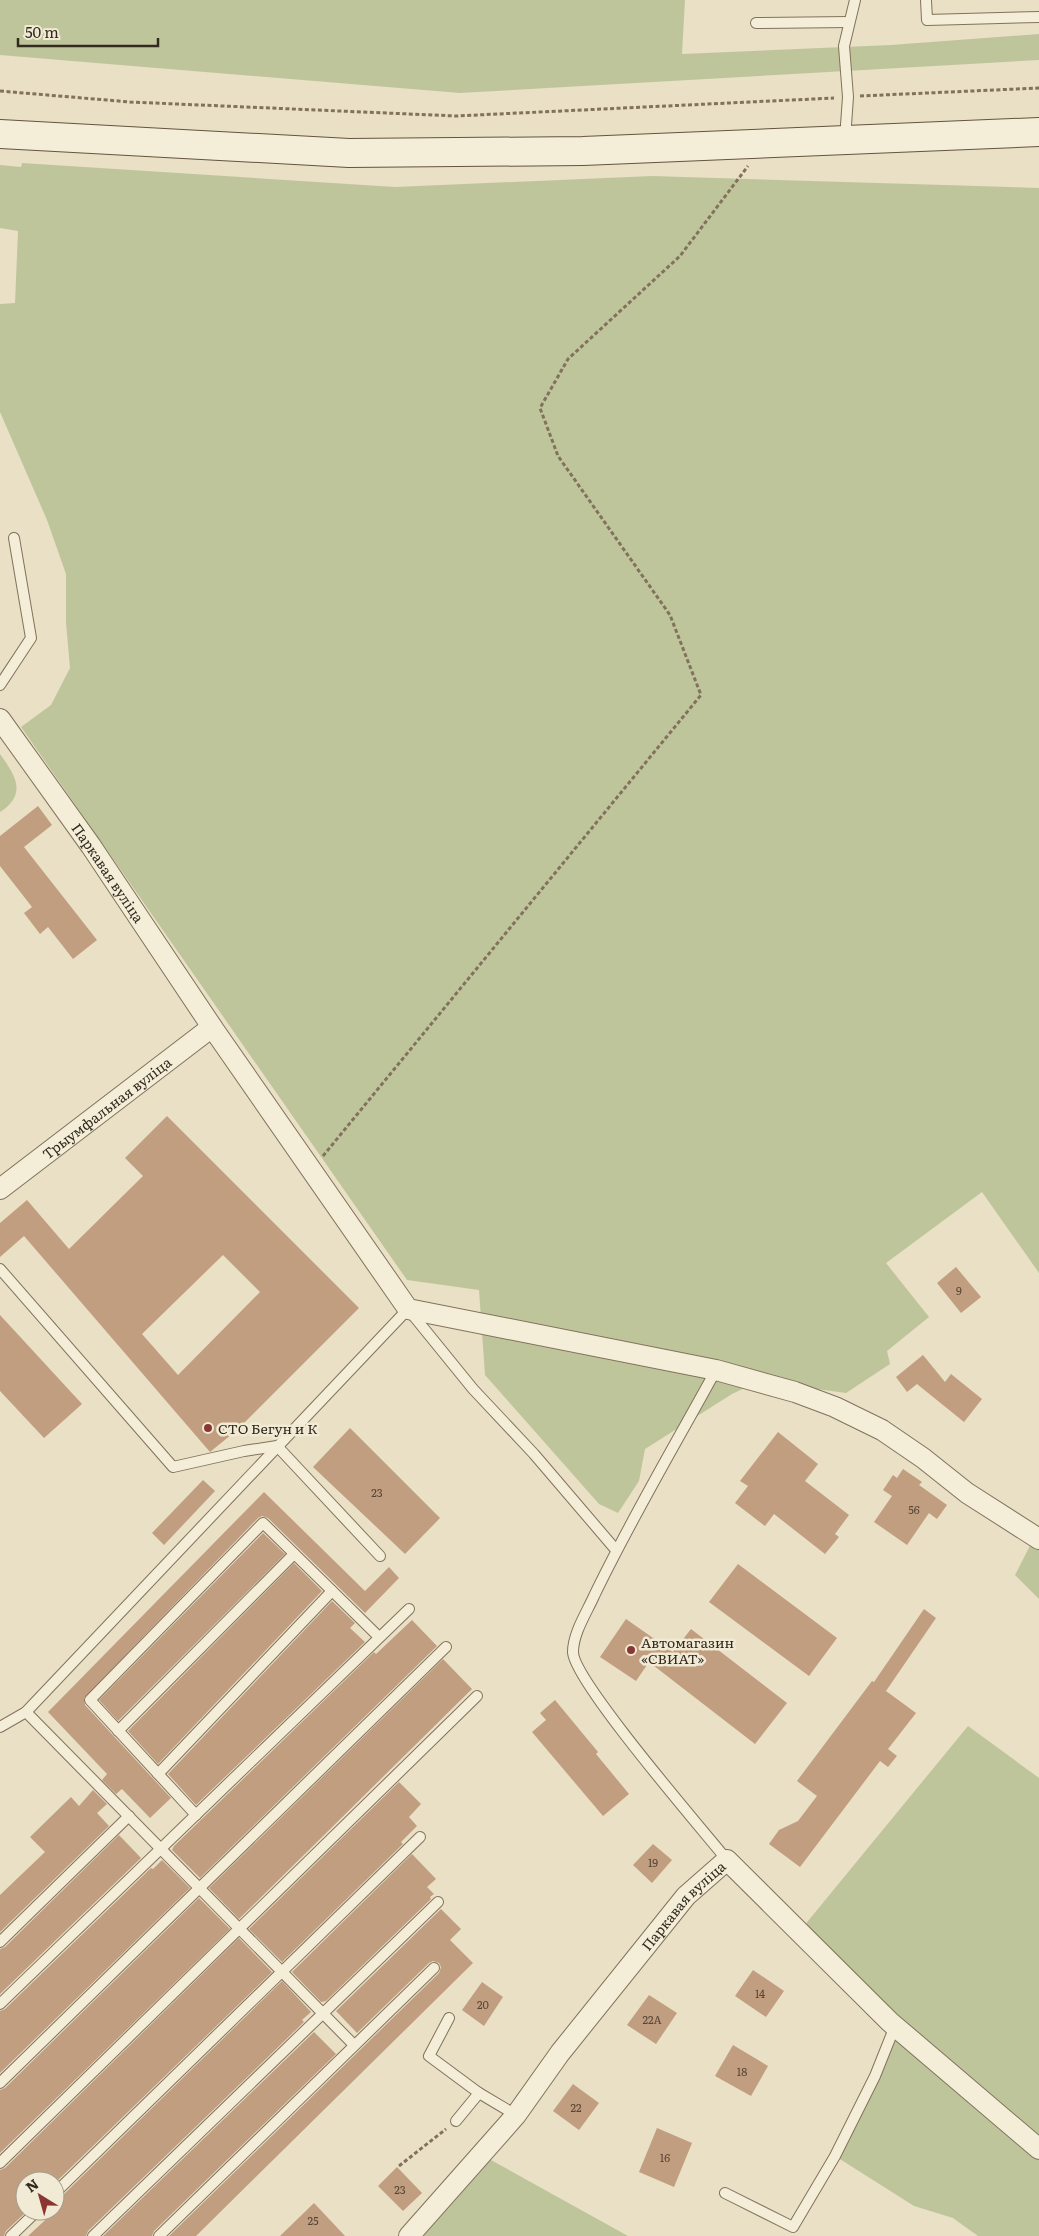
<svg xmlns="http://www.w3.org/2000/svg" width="1039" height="2236" viewBox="0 0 1039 2236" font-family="Literata,serif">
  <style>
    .green { fill: #bfc59b }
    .building { fill: #c29e80; fill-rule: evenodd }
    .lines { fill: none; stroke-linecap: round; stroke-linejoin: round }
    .lane-casing { stroke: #82725d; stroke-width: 12 }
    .street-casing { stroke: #82725d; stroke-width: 22 }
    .secondary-casing { stroke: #635441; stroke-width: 30 }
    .path { stroke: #82725d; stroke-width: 3; stroke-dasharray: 4 2.5; stroke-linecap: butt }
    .lane { stroke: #f4edd7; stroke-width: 10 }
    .street { stroke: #f4edd7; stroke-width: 20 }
    .secondary { stroke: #f4edd7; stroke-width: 28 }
    .poi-dot { fill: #8a3734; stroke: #f1ead4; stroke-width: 2 }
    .labels { text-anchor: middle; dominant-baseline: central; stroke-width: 5; stroke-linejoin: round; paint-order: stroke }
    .number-label { font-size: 11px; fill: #574737 }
    .street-label { font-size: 14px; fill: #332a1f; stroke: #f1ead4 }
    .poi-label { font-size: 14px; fill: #332a1f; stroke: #f1ead4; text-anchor: start }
  </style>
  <rect width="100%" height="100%" fill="#e9e0c5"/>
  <!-- green -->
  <g class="green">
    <path d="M0 0H685L682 54 891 45 1039 34V60L460 93 0 55Z"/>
    <path d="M22 163 395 187 652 176 1039 188V1273L982 1192 886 1263 929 1317 887 1351 890 1364 846 1393 759 1381 732 1394 645 1449 639 1481 618 1513 599 1504 485 1375 479 1290 407 1280 21 727 51 705 70 668 66 623V574L47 520 0 412V304L15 303 18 231 0 228V165L21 167Z"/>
    <path d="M0 754C15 775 28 794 0 812Z"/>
    <path d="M1035 1536 1039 1539V1599L1015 1575Z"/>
    <path d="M968 1726 1039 1778V2236H978L953 2218 914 2206 835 2156 895 2026 799 1932Z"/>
    <path d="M482 2155 628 2236H409Z"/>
  </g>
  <!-- building -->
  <g class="building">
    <path d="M38 806 52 825 24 847 97 940 73 959 48 927 40 934 24 913 32 907 0 866V836Z"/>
    <path d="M167 1116 359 1308 237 1430 210 1452 24 1236 0 1257V1223L27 1200 69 1249 143 1176 125 1158ZM223 1255 260 1292 178 1375 142 1334Z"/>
    <path d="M956 1267 981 1297 961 1313 937 1283Z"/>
    <path d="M0 1315 82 1404 44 1438 0 1391Z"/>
    <path d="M923 1355 945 1382 951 1374 982 1399 964 1422 917 1384 907 1392 896 1377Z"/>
    <path d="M350 1428 440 1518 405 1554 313 1467Z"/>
    <path d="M778 1432 818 1464 805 1481 849 1515 835 1534 839 1537 825 1554 774 1514 765 1526 735 1503 748 1486 740 1481Z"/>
    <path d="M903 1469 922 1482 919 1485 947 1505 937 1519 929 1513 907 1545 874 1522 892 1496 883 1490 893 1475 897 1478Z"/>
    <path d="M203 1480 215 1491 164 1545 152 1533Z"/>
    <path d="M264 1492 365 1591 389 1567 399 1578 365 1613 268 1518 262 1516 258 1518 84 1698 85 1705 171 1798 150 1818 122 1789 116 1794 102 1780 107 1774 48 1712Z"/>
    <path d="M263 1533 285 1554 118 1721 99 1700Z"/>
    <path d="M294 1563 322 1591 158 1764 128 1731Z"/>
    <path d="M738 1564 837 1638 809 1676 709 1602Z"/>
    <path d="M332 1601 355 1623 350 1628 365 1642 196 1805 168 1774Z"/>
    <path d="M924 1609 936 1618 886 1691 916 1713 888 1749 897 1756 888 1767 880 1761 800 1867 769 1844 779 1830 798 1821 817 1796 797 1781 872 1681 874 1682Z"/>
    <path d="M626 1619 673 1652 691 1629 787 1703 755 1744 649 1662 636 1681 600 1657Z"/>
    <path d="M412 1620 437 1646 200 1878 172 1850 174 1846 374 1652 376 1654Z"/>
    <path d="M443 1659 472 1689 239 1919 209 1888Z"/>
    <path d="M555 1700 598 1752 596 1754 629 1794 603 1816 532 1732 546 1720 540 1713Z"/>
    <path d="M399 1782 421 1804 409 1817 417 1826 401 1842 403 1844 282 1962 249 1929Z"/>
    <path d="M93 1790 107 1804 97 1813 109 1826 0 1932V1895L45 1852 30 1837 71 1797 79 1806Z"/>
    <path d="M119 1835 141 1858 0 1994V1949L5 1947Z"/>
    <path d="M653 1844 672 1860 652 1883 633 1865Z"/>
    <path d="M412 1854 436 1879 427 1887 434 1894 430 1897 431 1899 326 2001 321 2002 292 1972Z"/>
    <path d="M162 1860 190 1888 0 2073V2011L5 2009 151 1868 153 1869Z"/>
    <path d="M199 1898 230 1929 0 2153V2090L5 2088Z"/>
    <path d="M441 1909 461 1929 450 1940 473 1963 196 2236H169L439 1973 441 1967 439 1963 433 1961 429 1963 357 2033 336 2011Z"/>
    <path d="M239 1938 272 1972 55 2183V2181H25V2213L6 2231 4 2236H0V2170L5 2168Z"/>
    <path d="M753 1970 784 1991 766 2017 735 1996Z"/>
    <path d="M282 1981 311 2012 302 2020 304 2022 88 2231 86 2236H28L55 2211V2200L60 2198Z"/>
    <path d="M482 1982 503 1997 484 2026 462 2010Z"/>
    <path d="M649 1995 677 2013 656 2044 627 2025Z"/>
    <path d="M314 2032 336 2054 154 2231 152 2236H103Z"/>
    <path d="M733 2045 768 2066 751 2096 715 2076Z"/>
    <path d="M573 2084 599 2103 579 2130 553 2111Z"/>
    <path d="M657 2128 692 2143 674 2187 639 2172Z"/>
    <path d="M397 2167 422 2193 403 2211 378 2186Z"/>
    <path d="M314 2203 345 2236H280Z"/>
  </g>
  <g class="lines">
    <defs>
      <g id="lane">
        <path d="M926 0 927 20 1039 17"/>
        <path d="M756 23 849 22"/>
        <path d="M845 139 848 97 844 46 855 0"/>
        <path d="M0 685 31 638 14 538"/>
        <path d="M0 1269 173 1467 244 1451 277 1446 380 1556"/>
        <path d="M716 1370C675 1445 631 1519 594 1596 587 1612 573 1633 573 1652 573 1680 702 1829 727 1860"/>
        <path d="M26 1712 354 2045"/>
        <path d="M0 1727 26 1712 408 1309 473 1389 534 1454 616 1550"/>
        <path d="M118 1731 294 1554"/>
        <path d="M158 1774 332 1591"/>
        <path d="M196 1815 90 1700 263 1523 379 1637"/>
        <path d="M0 1942 129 1816"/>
        <path d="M0 2004 409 1609"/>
        <path d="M449 2018 429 2056 479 2093 516 2115"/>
        <path d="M0 2083 446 1647"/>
        <path d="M456 2121 479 2093"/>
        <path d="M0 2163 477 1696"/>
        <path d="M55 2193 420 1837"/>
        <path d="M725 2193 793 2227 835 2156 875 2076 895 2026"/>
        <path d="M11 2236 37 2211"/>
        <path d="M93 2236 438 1902"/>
        <path d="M159 2236 434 1968"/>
      </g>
      <g id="street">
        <path id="s1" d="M0 719 91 846 212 1027 408 1309 716 1370 795 1392 835 1407 882 1430 923 1458 967 1493 1039 1539"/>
        <path id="s2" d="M0 1189 212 1027"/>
        <path id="s3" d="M409 2236 516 2115 560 2053 686 1896 727 1860 890 2022 1039 2149"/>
      </g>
      <path id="secondary" d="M0 134 349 153 583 151 1039 132"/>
    </defs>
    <!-- lane casing -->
    <use href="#lane" class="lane-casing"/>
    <!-- street casing -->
    <use href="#street" class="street-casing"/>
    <!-- secondary casing -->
    <use href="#secondary" class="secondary-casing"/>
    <!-- path -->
    <g class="path">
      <path d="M0 91 130 102 456 116 834 98"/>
      <path d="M860 96 1039 88"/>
      <path d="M323 1156 701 695 670 615 558 456 540 408 568 359 680 256 748 166"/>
      <path d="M399 2166 446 2129"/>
    </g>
    <!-- lane -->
    <use href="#lane" class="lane"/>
    <!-- street -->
    <use href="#street" class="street"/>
    <!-- secondary -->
    <use href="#secondary" class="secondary"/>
  </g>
  <!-- markers -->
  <g class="poi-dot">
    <circle cx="208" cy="1428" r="5"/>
    <circle cx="631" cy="1650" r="5"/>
  </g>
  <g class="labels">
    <!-- number labels -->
    <g class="number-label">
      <text x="959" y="1290">9</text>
      <text x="377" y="1492">23</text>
      <text x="914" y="1509">56</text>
      <text x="653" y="1862">19</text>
      <text x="760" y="1993">14</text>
      <text x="483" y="2004">20</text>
      <text x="652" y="2019">22А</text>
      <text x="742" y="2071">18</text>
      <text x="576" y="2107">22</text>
      <text x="665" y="2157">16</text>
      <text x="400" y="2189">23</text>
      <text x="313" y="2220">25</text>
    </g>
    <!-- street labels -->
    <g class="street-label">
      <text stroke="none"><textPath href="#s1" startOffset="188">Паркавая вуліца</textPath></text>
      <text stroke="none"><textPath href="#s2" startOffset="134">Трыумфальная вуліца</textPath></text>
      <text stroke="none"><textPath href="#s3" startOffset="430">Паркавая вуліца</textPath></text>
    </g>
    <!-- poi labels -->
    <g class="poi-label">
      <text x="218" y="1428">СТО Бегун и К</text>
      <text x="641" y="1642">Автомагазин<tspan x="641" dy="16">«СВИАТ»</tspan></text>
    </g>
  </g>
  <!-- north arrow -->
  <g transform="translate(40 2196) rotate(323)"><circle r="24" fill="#f1ead4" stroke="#a59d8c"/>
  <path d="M0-4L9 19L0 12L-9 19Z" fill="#8a3734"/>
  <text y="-8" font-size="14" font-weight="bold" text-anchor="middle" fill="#332a1f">N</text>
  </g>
  <!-- scale -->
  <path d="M18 38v8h140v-8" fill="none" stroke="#332a1f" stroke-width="2.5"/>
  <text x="25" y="38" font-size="15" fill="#332a1f" stroke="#f1ead4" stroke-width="4" paint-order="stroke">50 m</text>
</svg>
